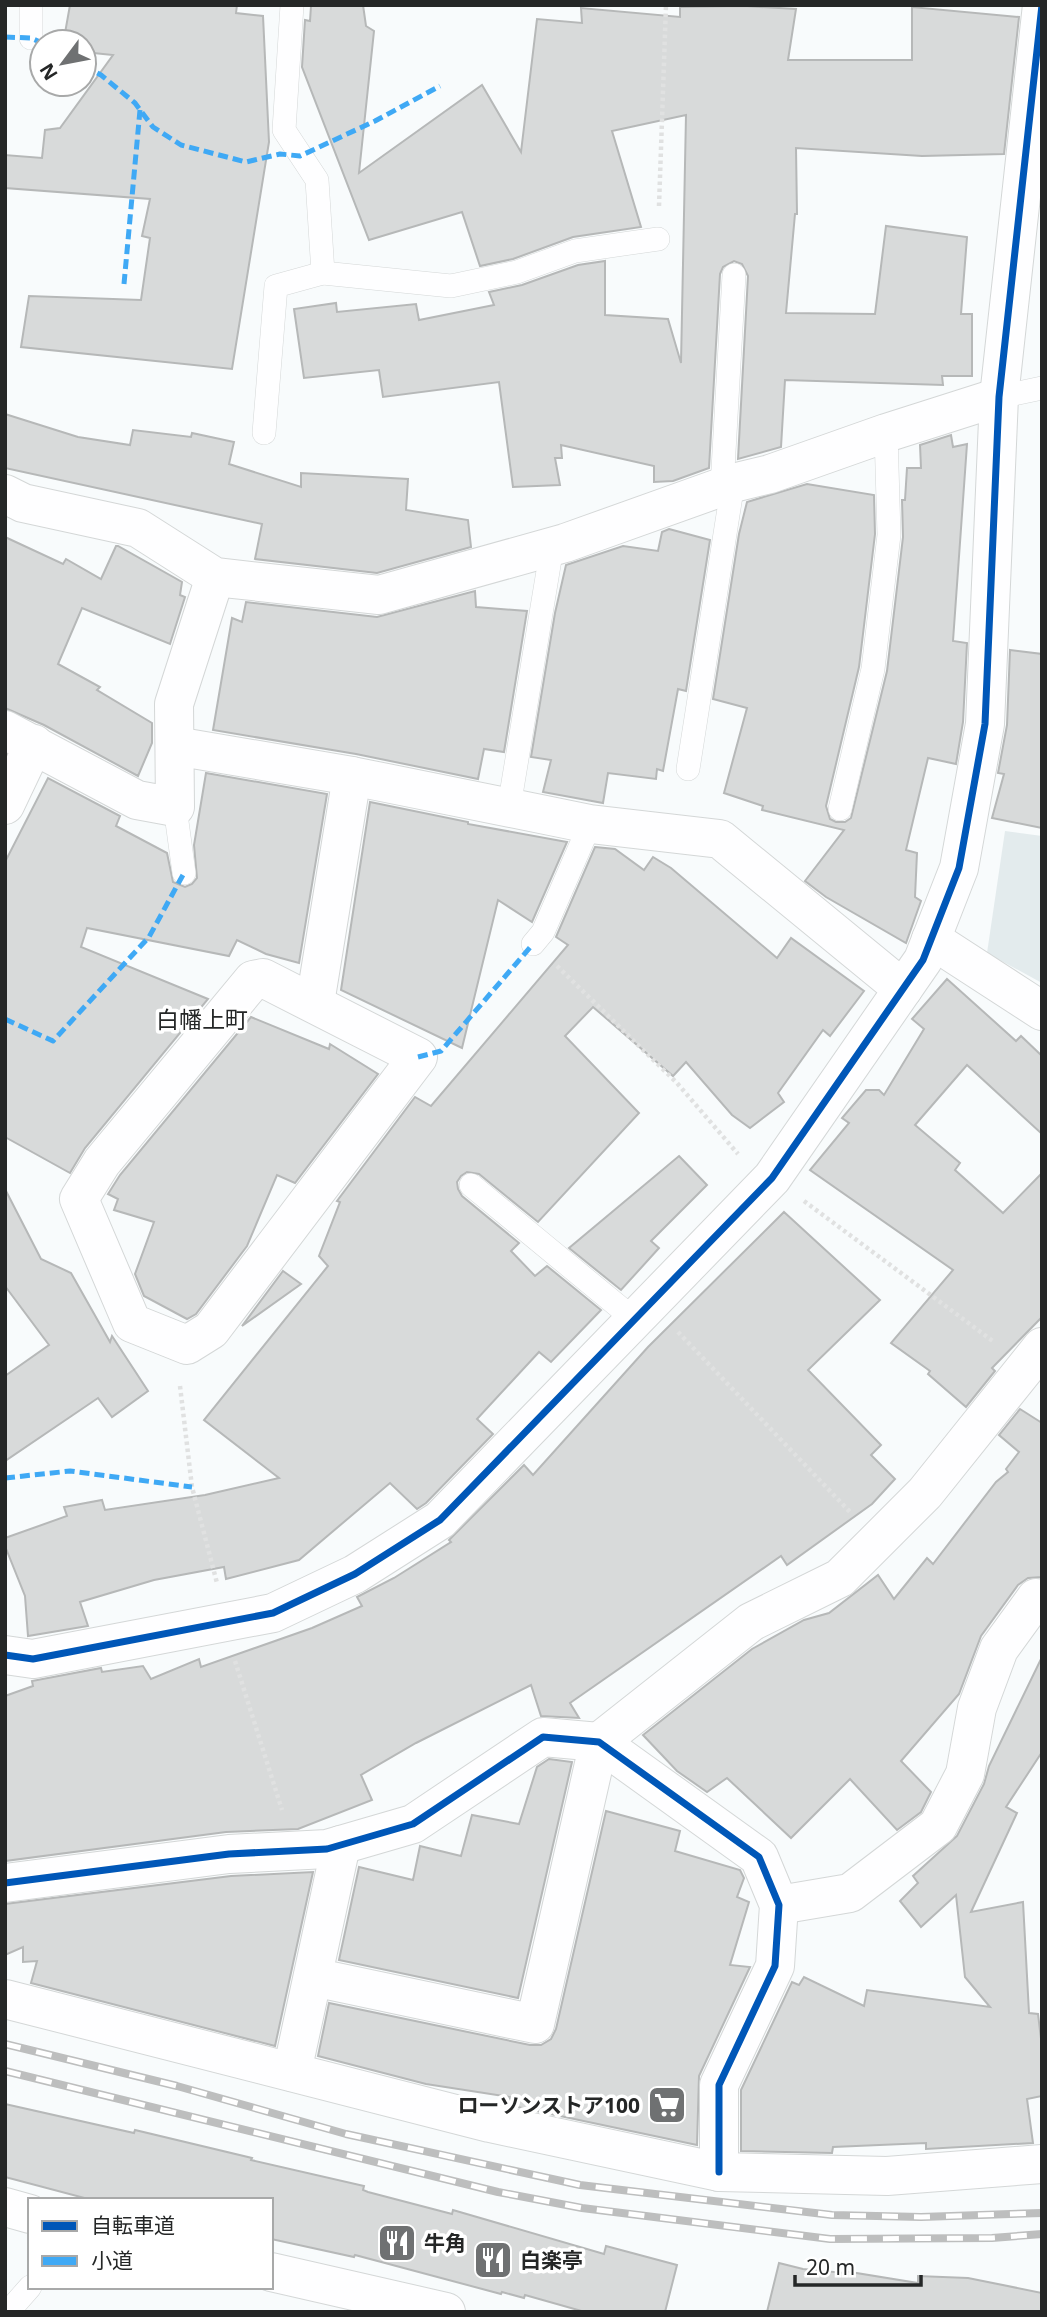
<svg xmlns="http://www.w3.org/2000/svg" width="1047" height="2317" viewBox="0 0 1047 2317" font-family="'Noto Sans','Noto Sans JP',sans-serif">
  <style>
    .built { fill: #e3ebed }
    .building { fill: #d8dada; stroke: #b6b8b8; stroke-width: 2 }
    .lines { fill: none; stroke-linecap: round; stroke-linejoin: round }
    .lane-casing { stroke: #d4d7d7; stroke-width: 24 }
    .street-casing { stroke: #d4d7d7; stroke-width: 40 }
    .path { stroke: #e0e1e1; stroke-width: 4.5; stroke-dasharray: 3.5 3.5; stroke-linecap: butt }
    .lane { stroke: #fefeff; stroke-width: 23 }
    .street { stroke: #fefeff; stroke-width: 38 }
    .rail-casing { stroke: #bdbebe; stroke-width: 8 }
    .rail { stroke: #fff; stroke-width: 5; stroke-dasharray: 16; stroke-linecap: butt }
    .quiet { stroke: #3fa9f5; stroke-width: 5; stroke-dasharray: 10 5; stroke-linecap: butt }
    .cycleway-casing { stroke: #fff; stroke-width: 11 }
    .cycleway { stroke: #0057b8; stroke-width: 7 }
    .labels { text-anchor: middle; dominant-baseline: central; stroke-width: 7; stroke-linejoin: round; paint-order: stroke }
    .poi-label { font-size: 21px; font-weight: bold; fill: #252727; stroke: #fff; text-anchor: start }
    .neighbourhood-label { font-size: 23px; fill: #252727; stroke: #fff }
  </style>
  <rect width="100%" height="100%" fill="#f8fbfc"/>
  <!-- built -->
  <path class="built" d="M1005 831 1042 836V983L987 953Z"/>
  <!-- building -->
  <g class="building">
    <path d="M70 5H237L236 13 263 16 269 142 232 369 21 347 29 296 141 300 150 238 142 236 150 199 5 188V155L42 158 45 130 60 128 113 55 84 52 83 38 65 33Z"/>
    <path d="M363 5 366 26 374 31 359 173 482 85 521 152 537 19 582 23 581 8 680 17V7L743 6 796 9 788 60H912V7L1019 17 1004 154 922 156 796 148 797 214H795L786 313 875 314 886 226 967 237 961 314H972V376H942L943 385 785 380 781 447 738 459 748 276 742 264 734 261 723 267 720 274 709 468 673 481 654 482V466L561 445 562 458H555L560 485 513 487 499 382 383 397 379 370 304 378 294 309 336 303 337 312 416 304 419 320 494 305 489 292 522 285 578 265 605 261V315L668 319 681 363 686 115 612 131 641 227 573 237 513 259 480 266 462 212 369 240 302 67 305 20 310 21 311 6Z"/>
    <path d="M5 414 78 437 130 445 133 430 191 437 192 433 234 442 229 464 301 487V473L408 479 406 510 468 520 471 547 377 573 255 559 262 524 5 468Z"/>
    <path d="M951 435 953 447 967 444 953 641 967 643 963 722 956 764 928 758 906 850 917 853 915 897 921 901 906 943 826 897 805 881 844 830 762 810 763 806 724 793 747 708 713 699 739 534 747 502 807 484 874 495 875 534 859 667 826 806 830 819 836 822H845L851 818 887 671 903 537 902 500H905L907 468H921L920 445Z"/>
    <path d="M669 529 710 540 686 691 678 689 663 771 657 769 656 779 608 773 603 803 543 792 551 760 531 757 555 613 566 565 623 546 658 551 662 532Z"/>
    <path d="M5 537 63 564 66 559 101 579 116 546H118L182 582 180 595 185 597 170 644 82 608 58 664 100 687 97 690 152 723V743L138 776 44 725 5 708Z"/>
    <path d="M475 591 476 607 527 611 504 752 484 749 478 779 356 754 213 730 232 618 242 622 246 602 377 617Z"/>
    <path d="M1010 650 1042 654V828L992 818 1004 774 998 773 1007 725Z"/>
    <path d="M206 773 327 794 299 963 266 954 237 940 229 956 87 928 81 947 208 999 85 1148 70 1173 5 1137V862L48 778 120 816 116 826 167 853 173 882 185 887 192 884 197 878 194 845Z"/>
    <path d="M370 802 468 822V824L567 842 532 922 498 900 462 1048 341 990Z"/>
    <path d="M595 847 615 849 644 870 653 857 671 868 777 958 791 938 864 991 830 1036 823 1030 778 1093 784 1102 750 1128 732 1115 686 1062 673 1076 593 1007 565 1036 639 1113 538 1222 479 1174 467 1172 461 1176 457 1182 458 1189 462 1196 519 1243 511 1251 535 1276 547 1266 601 1310 551 1362 539 1352 477 1419 493 1434 426 1503 417 1509 390 1483 299 1560 226 1579 224 1567 154 1580 80 1602 88 1626 28 1636 25 1596 5 1546V1538L67 1516 64 1507 102 1500 105 1510 205 1495 279 1478 204 1420 328 1266 319 1256 340 1202 337 1201 415 1097 431 1106 568 945 556 937Z"/>
    <path d="M947 979 1016 1041 1021 1036 1042 1056V1134L967 1065 915 1125 960 1163 955 1170 1003 1213 1042 1173V1317L992 1368 995 1371 966 1407 928 1374 930 1371 891 1343 953 1270 810 1170 849 1123 842 1118 866 1090H879L884 1095 924 1029 912 1019Z"/>
    <path d="M251 1017 329 1049 330 1044 378 1074 295 1183 277 1175 247 1246 196 1314 187 1319 144 1296 135 1274 154 1222 114 1210 118 1199 108 1194 120 1175Z"/>
    <path d="M679 1156 707 1185 651 1241 659 1248 621 1290 569 1248Z"/>
    <path d="M5 1189 41 1259 71 1273 110 1342 112 1336 148 1391 112 1417 98 1398 5 1461V1376L49 1345 5 1286Z"/>
    <path d="M784 1212 880 1300 808 1370 881 1445 871 1455 895 1479 872 1504 787 1565 781 1556 570 1703 579 1718 541 1716 531 1685 416 1743 361 1775 372 1800 298 1829 226 1832 5 1861V1696L33 1686 32 1681 101 1668 102 1672 143 1666 151 1679 199 1659 201 1667 312 1628 362 1606 357 1597 394 1578 451 1542 449 1540 524 1465 533 1475 648 1347Z"/>
    <path d="M283 1271 301 1284 242 1326Z"/>
    <path d="M1020 1409 1042 1423V1577L1028 1578 1018 1585 981 1636 959 1694 901 1761 931 1792 921 1812 897 1830 850 1779 791 1838 727 1778 707 1792 677 1771 643 1735 752 1649 804 1620 829 1613 878 1575 894 1599 927 1558 933 1564 996 1482 1008 1472 1006 1469 1019 1452 999 1435Z"/>
    <path d="M1042 1657V1752L1006 1807 1017 1813 971 1912 1023 1902 1029 2013 1038 2014 1042 2047V2096L1027 2099 1033 2143 926 2149V2143L833 2147 832 2153 741 2151V2090L792 1982 799 1985 804 1977 864 2006 867 1990 990 2007 965 1977 956 1895 921 1927 900 1901 918 1883 913 1876 957 1836 984 1784 989 1766Z"/>
    <path d="M549 1759 572 1762 518 1998 339 1960 359 1867 413 1880 420 1846 461 1856 472 1815 519 1824 537 1767Z"/>
    <path d="M606 1811 680 1831 675 1851 740 1870 744 1878 737 1897 749 1902 730 1965 750 1967 699 2076 697 2145 508 2105 510 2097 426 2084 318 2056 329 2003 530 2045H541L551 2039 556 2029Z"/>
    <path d="M313 1872 275 2046 31 1983 37 1961 23 1962V1947L5 1955V1904L231 1876Z"/>
    <path d="M5 2104 134 2133 135 2130 252 2158 251 2160 364 2186 363 2190 368 2192 452 2214 453 2210 604 2254 606 2246 677 2265 665 2312H585L525 2295 524 2298 502 2292 501 2294 355 2255 354 2257 271 2239V2200H92L5 2177Z"/>
    <path d="M779 2263 803 2269 844 2273V2271L918 2283V2276L968 2278 1042 2293V2312H767Z"/>
  </g>
  <g class="lines">
    <defs>
      <g id="lane">
        <path d="M31 5V38"/>
        <path d="M323 273 451 286 517 272 575 251 658 239"/>
        <path d="M999 397 1042 388"/>
        <path d="M264 433 276 286 323 273 317 180 284 130 292 5"/>
        <path d="M722 487 734 275"/>
        <path d="M688 769 733 483"/>
        <path d="M175 807 184 873"/>
        <path d="M509 807 552 547"/>
        <path d="M840 809 873 669 889 535 886 433"/>
        <path d="M533 944 543 932 590 824"/>
        <path d="M471 1185 635 1320"/>
        <path d="M8 2312 30 2287"/>
      </g>
      <g id="street">
        <path d="M5 494 23 503 138 528 215 577 379 595 565 543 733 483 770 474 886 433 999 397"/>
        <path d="M5 730 137 800 175 807 174 704 215 577"/>
        <path d="M175 746 352 776 590 824 720 839 903 989"/>
        <path d="M5 805 34 744"/>
        <path d="M931 939 1042 1011"/>
        <path d="M263 978 418 1057 211 1330 187 1345 132 1323 79 1199 102 1162 253 980Z"/>
        <path d="M315 1003 352 776"/>
        <path d="M5 1655 33 1659 273 1613 355 1574 440 1520 772 1178 923 960 959 868 985 724 999 397 1042 5"/>
        <path d="M5 1883 229 1854 327 1849 413 1824 543 1737 599 1742 759 1857 779 1905 775 1966 719 2085V2172"/>
        <path d="M779 1905 850 1893 938 1826 965 1774 977 1708 999 1649 1036 1598"/>
        <path d="M313 1977 535 2024 599 1742 751 1622 840 1578 925 1493 1042 1347"/>
        <path d="M5 1999 490 2123 719 2172 887 2176 1042 2164"/>
        <path d="M292 2072 341 1845"/>
        <path d="M5 2207 30 2214"/>
        <path d="M271 2272 446 2312"/>
      </g>
    </defs>
    <!-- lane casing -->
    <use href="#lane" class="lane-casing"/>
    <!-- street casing -->
    <use href="#street" class="street-casing"/>
    <!-- path -->
    <g class="path">
      <path d="M659 206 666 5"/>
      <path d="M557 966 677 1083 738 1154"/>
      <path d="M804 1201 994 1342"/>
      <path d="M678 1332 851 1513"/>
      <path d="M180 1386 192 1487 217 1583"/>
      <path d="M235 1661 282 1810"/>
    </g>
    <!-- lane -->
    <use href="#lane" class="lane"/>
    <!-- street -->
    <use href="#street" class="street"/>
    <defs>
      <g id="rail">
        <path d="M5 2044 177 2086 346 2134 580 2185 832 2215 921 2217 1042 2213"/>
        <path d="M5 2071 498 2192 582 2208 830 2239 992 2238 1042 2234"/>
      </g>
    </defs>
    <!-- rail casing -->
    <use href="#rail" class="rail-casing"/>
    <!-- rail -->
    <use href="#rail" class="rail"/>
    <!-- quiet -->
    <g class="quiet">
      <path d="M5 37 31 38 42 43"/>
      <path d="M84 66 101 75 135 103 153 127 181 145 246 162 280 154 300 156 375 121 440 86"/>
      <path d="M124 284 140 110"/>
      <path d="M5 1019 53 1041 149 937 184 873"/>
      <path d="M418 1057 441 1051 533 944"/>
      <path d="M5 1478 70 1471 192 1487"/>
    </g>
    <defs>
      <g id="cycleway">
        <path d="M5 1655 33 1659 273 1613 355 1574 440 1520 772 1178 923 960 959 868 985 724 999 397 1042 5"/>
        <path d="M5 1883 229 1854 327 1849 413 1824 543 1737 599 1742 759 1857 779 1905 775 1966 719 2085V2172"/>
      </g>
    </defs>
    <!-- cycleway casing -->
    <use href="#cycleway" class="cycleway-casing"/>
    <!-- cycleway -->
    <use href="#cycleway" class="cycleway"/>
  </g>
  <!-- icons -->
  <defs>
    <symbol id="supermarket-square" viewBox="-11 -11 22 22"><rect x="-9" y="-9" width="18" height="18" rx="4" fill="#6f7172" stroke="#fff"/><path d="M-6-5.5h2.5l.6 2H6L4.5 2H-2.5L-4.4-4H-6ZM-1.5 3.2a1.3 1.3 0 1 0 .1 0ZM3 3.2a1.3 1.3 0 1 0 .1 0Z" fill="#fff"/></symbol>
    <symbol id="restaurant-square" viewBox="-11 -11 22 22"><rect x="-9" y="-9" width="18" height="18" rx="4" fill="#6f7172" stroke="#fff"/><path d="M-5-6h1v4h1v-4h1v4h1v-4h1v5L-1.5 .5V6h-2V.5L-5-1ZM5-6V6H3V1.5H1.5Q1.5-4 5-6Z" fill="#fff"/></symbol>
  </defs>
  <g fill-rule="evenodd">
    <use href="#supermarket-square" x="645" y="2083" width="44" height="44"/>
    <use href="#restaurant-square" x="375" y="2221" width="44" height="44"/>
    <use href="#restaurant-square" x="471" y="2238" width="44" height="44"/>
  </g>
  <g class="labels">
    <!-- poi labels -->
    <g class="poi-label">
      <text x="640" y="2105" text-anchor="end">ローソンストア100</text>
      <text x="424" y="2243">牛角</text>
      <text x="520" y="2260">白楽亭</text>
    </g>
    <!-- neighbourhood labels -->
    <g class="neighbourhood-label">
      <text x="202" y="1019">白幡上町</text>
    </g>
  </g>
  <!-- border -->
  <rect width="1047" height="2317" fill="none" stroke="#252727" stroke-width="14"/>
  <!-- legend -->
  <rect x="28" y="2198" width="245" height="91" fill="#ffffff" stroke="#a8a9a9" stroke-width="2"/>
  <rect x="42" y="2221" width="35" height="10" fill="#0057b8" stroke="#a8a9a9" stroke-width="2"/>
  <text x="91" y="2233" font-size="21" fill="#252727">自転車道</text>
  <rect x="42" y="2256" width="35" height="10" fill="#3fa9f5" stroke="#a8a9a9" stroke-width="2"/>
  <text x="91" y="2268" font-size="21" fill="#252727">小道</text>
  <!-- north arrow -->
  <g transform="translate(63 63) rotate(238)"><circle r="33" fill="#ffffff" stroke="#a8a9a9" stroke-width="2"/>
  <path d="M0-5L12 26L0 18L-12 26Z" fill="#6f7172"/>
  <text y="-10" font-size="19" font-weight="bold" text-anchor="middle" fill="#252727">N</text>
  </g>
  <!-- scale -->
  <path d="M795 2275v10h126v-10" fill="none" stroke="#252727" stroke-width="3.5"/>
  <text x="806" y="2275" font-size="21" fill="#252727" stroke="#ffffff" stroke-width="5" paint-order="stroke">20 m</text>
</svg>
